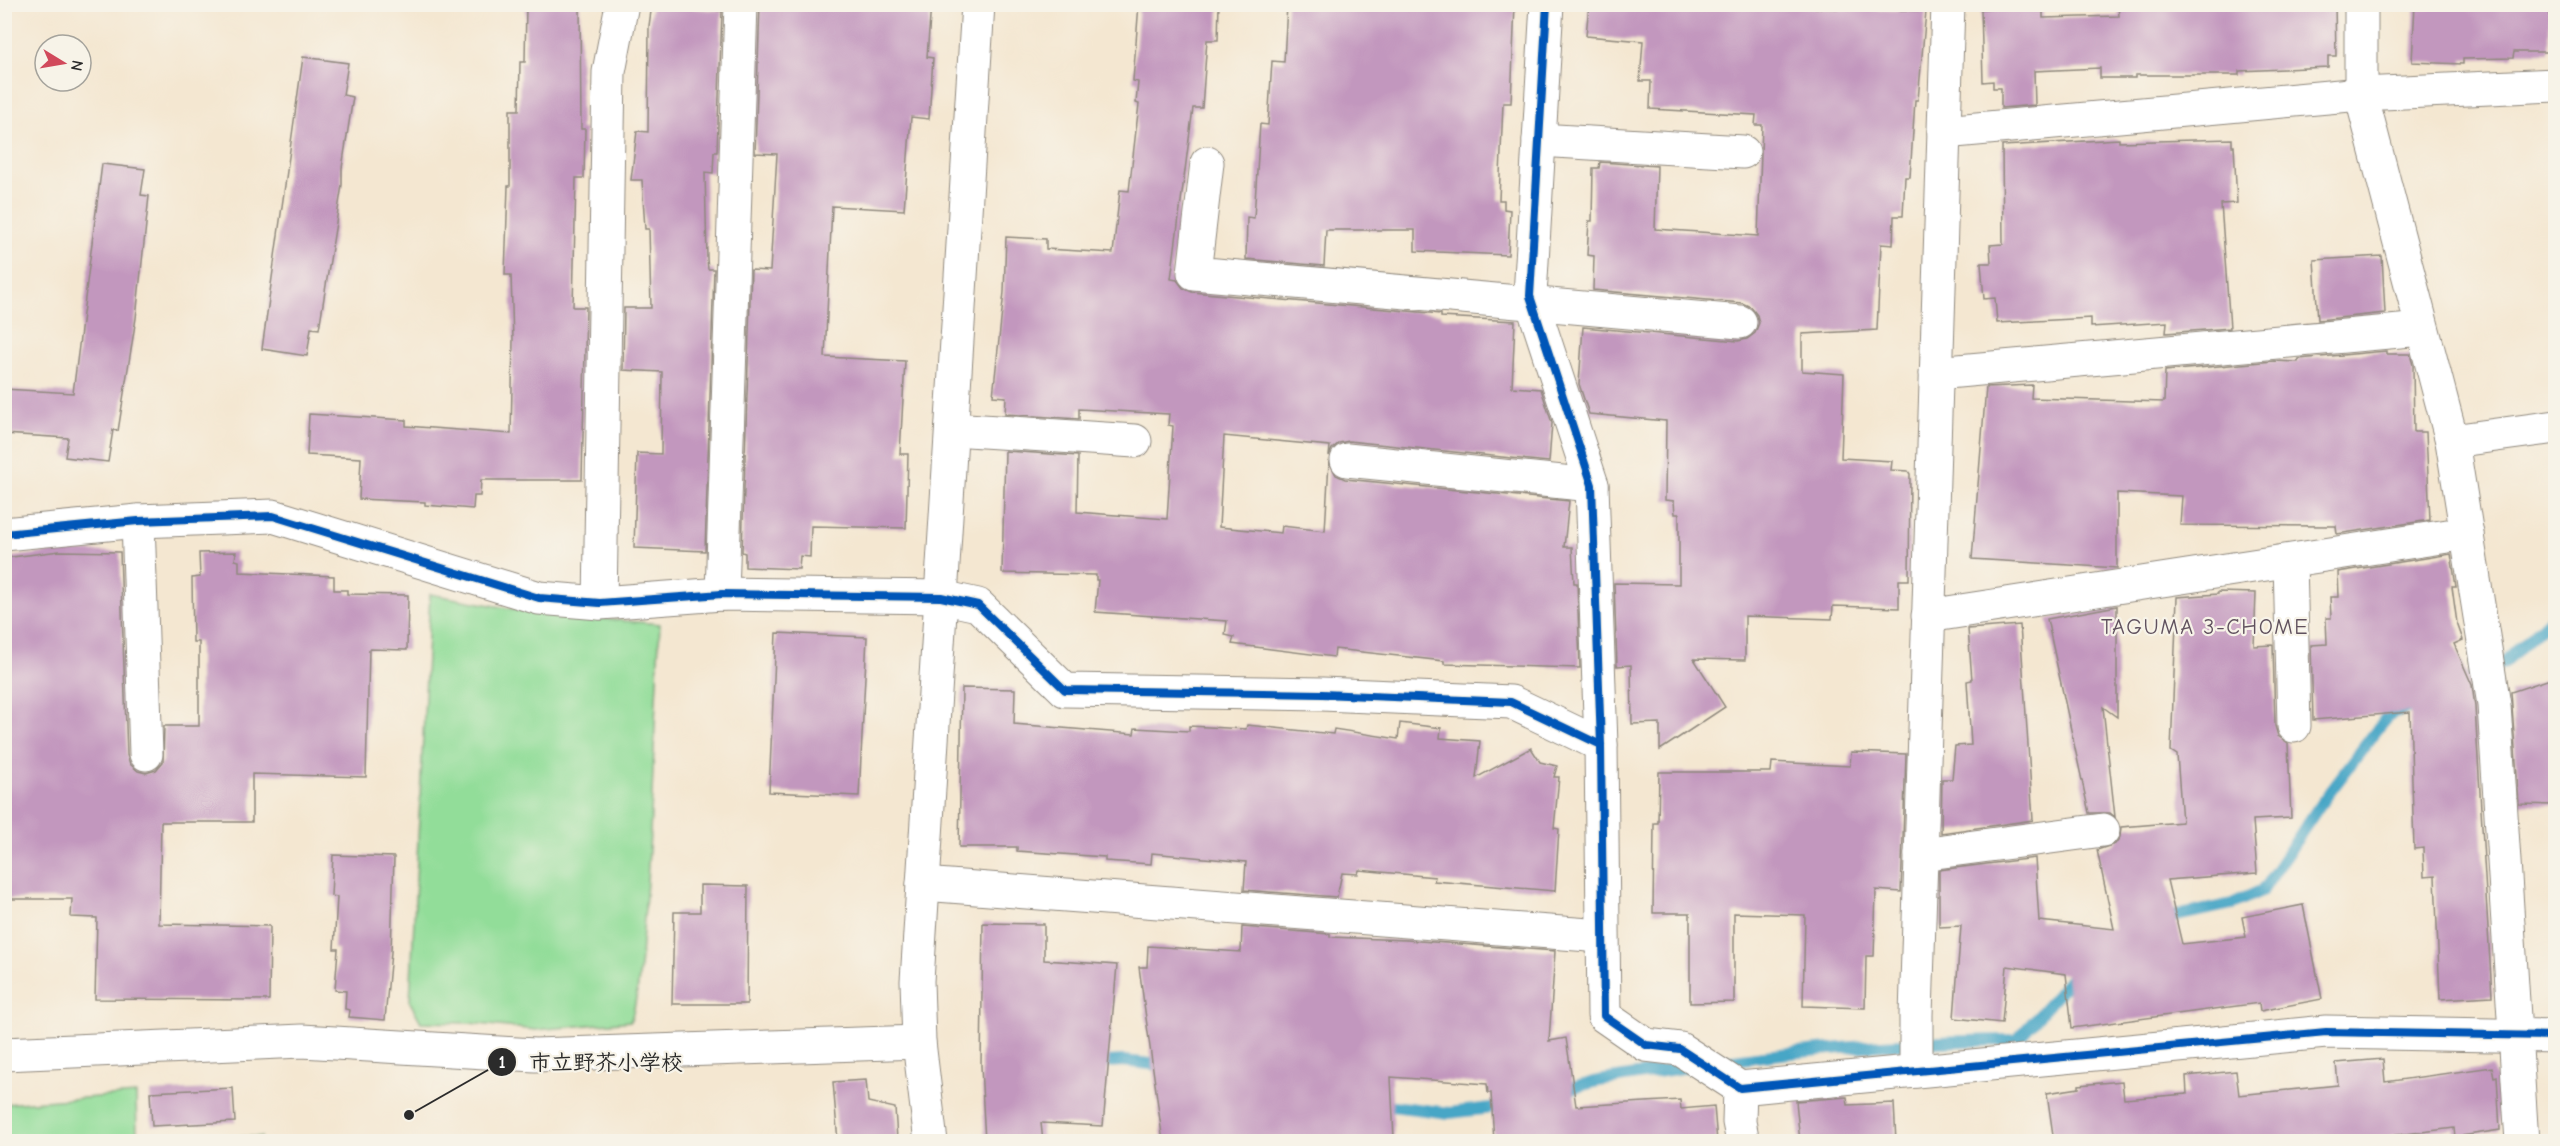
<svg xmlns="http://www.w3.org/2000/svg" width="2560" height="1146" viewBox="0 0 2560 1146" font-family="'Comic Neue','Klee One',sans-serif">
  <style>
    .green { fill: #92dd99; stroke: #5e8462; stroke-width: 1.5 }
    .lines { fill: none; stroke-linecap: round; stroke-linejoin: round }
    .stream { stroke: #47a6c6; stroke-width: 12 }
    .building { fill: #c297be }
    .minor-casing { stroke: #90897e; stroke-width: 35 }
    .tertiary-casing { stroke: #90897e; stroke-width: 35 }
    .minor { stroke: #fff; stroke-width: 33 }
    .tertiary { stroke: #fff; stroke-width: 33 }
    .cycleway-casing { stroke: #f7f3e8; stroke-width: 11 }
    .cycleway { stroke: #0057b8; stroke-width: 8 }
    .labels { text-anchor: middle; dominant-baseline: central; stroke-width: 4.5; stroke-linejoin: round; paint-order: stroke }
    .neighbourhood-label { font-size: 22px; letter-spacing: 1.5px; fill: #60515e; stroke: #f7f3e8 }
    .leader { fill: none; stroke: #2b2b2b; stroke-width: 2 }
    .callout-dot { fill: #2b2b2b; stroke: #f7f3e8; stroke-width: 2 }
    .mark-label { font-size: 18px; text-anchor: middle; font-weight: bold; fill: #fff }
    .callout-label { font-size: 22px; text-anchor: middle; font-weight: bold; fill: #2b2b2b; stroke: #f7f3e8; stroke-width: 4.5; stroke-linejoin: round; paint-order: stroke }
  </style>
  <rect width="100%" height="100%" fill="#f7f3e8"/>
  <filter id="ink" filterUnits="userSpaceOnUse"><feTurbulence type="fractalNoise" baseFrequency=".0167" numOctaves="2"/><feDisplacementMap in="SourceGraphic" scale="12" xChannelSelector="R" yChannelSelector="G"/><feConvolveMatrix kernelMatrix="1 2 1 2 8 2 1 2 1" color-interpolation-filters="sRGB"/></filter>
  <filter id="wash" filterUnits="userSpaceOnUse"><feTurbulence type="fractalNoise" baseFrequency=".008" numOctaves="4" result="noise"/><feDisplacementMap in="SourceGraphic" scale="24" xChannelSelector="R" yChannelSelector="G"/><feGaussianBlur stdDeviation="1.35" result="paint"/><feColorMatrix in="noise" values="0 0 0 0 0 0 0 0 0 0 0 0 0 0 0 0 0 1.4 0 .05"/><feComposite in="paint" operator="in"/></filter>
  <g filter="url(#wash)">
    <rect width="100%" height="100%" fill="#f4e7d1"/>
    <!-- green -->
    <g class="green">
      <path d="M430 594 535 613 660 624C654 719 653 813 645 908 641 946 641 984 631 1021L536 1030 469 1023 421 1022 410 1002Z"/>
      <path d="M136 1094 137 1135 261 1137V1141H5V1104Z"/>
    </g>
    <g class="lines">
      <!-- stream -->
      <g class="stream">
        <path d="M2454 686 2505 662 2556 613"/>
        <path d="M2162 919 2232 904 2263 890 2320 805 2386 718 2408 707"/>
        <path d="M1093 1063 1123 1061 1168 1066"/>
        <path d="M1712 1063C1813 1048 1915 1041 2017 1040L2077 972"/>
        <path d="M1559 1092 1598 1081 1695 1066"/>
        <path d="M1376 1104 1449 1113 1508 1106"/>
      </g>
    </g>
    <g id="blocks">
      <!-- building -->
      <g class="building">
        <path d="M526 4H580L581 129H585L584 178H576L573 307H586L582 480H481L480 496H474L473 509 425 505V502L359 499 361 458 307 455 309 414 406 420V426L511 434 513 340 511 275H505L508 186H510V110H519L520 62H525Z"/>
        <path d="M652 4 722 11 717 152H714L713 173 705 172 707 259 708 269H714L705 551 634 548 637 453 661 454 662 372 623 370 624 308H651L649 229H645L642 180H631L637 131 648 132 649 26Z"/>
        <path d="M760 4H931L927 57 933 58 929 119 911 117 904 210 832 206 825 357 905 361 900 454H908L906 528 811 526 810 557 800 556 799 569 745 567V553L742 552 751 270 770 271 777 154 755 153Z"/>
        <path d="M1139 4H1219L1218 40H1207L1202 108H1193L1171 279 1177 280 1183 288 1192 292 1441 314V317L1515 321 1512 387 1541 389 1552 423 1549 462 1349 441 1339 443 1332 449 1329 456 1330 446 1224 436 1219 527 1281 533 1282 526 1325 531 1329 462 1336 475 1345 479 1569 501 1564 547H1572L1574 583H1577L1580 668 1444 664V661L1335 649 1334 657 1232 644 1234 637 1225 635 1227 621 1095 612 1098 580H1096V575L1002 573 1005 451 1078 456 1077 512 1167 519 1173 426 1168 425 1169 414 1079 409V419L1005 414 1006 397 993 396 1004 292 1006 237 1046 239V249L1113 253 1120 190 1129 191 1139 104 1136 103 1138 82 1133 81Z"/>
        <path d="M1287 4H1515L1511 103H1503L1499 200H1504V209L1510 210 1508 255 1415 251V230H1326L1324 266 1246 259 1247 217 1254 218 1260 124 1268 125 1272 61 1284 62Z"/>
        <path d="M1589 4H1813L1812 8 1926 11 1918 100H1915L1910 177H1905L1903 216H1894L1893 245 1881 244 1877 330 1802 334V371L1844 374 1841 458 1892 461 1891 470 1908 471 1910 474 1909 580H1899V608L1833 606 1832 619 1745 616V660L1694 659 1725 707 1660 750V723L1632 724 1631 665 1617 666 1614 583 1679 584V514H1675L1674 501 1665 500 1666 421 1589 414 1579 384 1583 327 1738 341 1747 339 1755 333 1759 323 1757 315 1751 307 1742 303 1593 290 1594 256 1587 255 1589 221H1592L1593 168H1599L1600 162 1657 166 1655 229 1758 236 1762 125H1755L1756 115 1650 109 1651 81H1640L1643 41 1586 36Z"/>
        <path d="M2118 4H2335L2336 56H2328V67L2239 71V75H2135V78H2100V68L2034 71 2035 105 2001 108V88H1993V81L1983 82 1981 9 2043 6V18L2119 16Z"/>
        <path d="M2415 4H2550L2549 52H2514L2513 58 2463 59V64L2412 62Z"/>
        <path d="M303 57 348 63 343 95 353 97 342 168V185L319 329 311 328 307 356 262 349Z"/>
        <path d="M2119 139V142L2232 139V146H2234L2237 203 2221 204 2230 328 2166 333 2167 322 2091 327V318L1997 323 1995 298 1984 299 1981 263H1991L1990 245 2003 244 2002 146Z"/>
        <path d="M102 164 145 169 141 195 149 196 136 318 118 431 113 430 108 462 65 457 68 438 4 434V389L73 393Z"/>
        <path d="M2382 256 2385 313 2318 320 2314 260Z"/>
        <path d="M2386 351V354H2410L2413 365 2414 432H2426L2430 520 2337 534 2336 526 2180 525 2182 496 2117 493V568L1972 559 1986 387 2032 385 2031 398 2164 402 2165 371 2274 361 2298 362 2299 359Z"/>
        <path d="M60 551 120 552 127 755 130 764 138 771 146 773 156 770 163 762 164 726H199V642H193L192 578 200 577 199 553 236 552 235 560 239 561V572L334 576V590H347V594L408 595 407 650 369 649 366 777 252 774V822H161L159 924 270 926 269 1000 95 999 97 918 71 917 72 899H4V558Z"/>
        <path d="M2451 554 2456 587H2452L2457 623 2463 640 2454 644 2472 685 2475 707 2492 996 2440 999 2435 876 2424 877 2423 848 2414 849 2410 712 2313 720 2311 645 2327 644 2326 618H2331L2330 597H2339L2338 572Z"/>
        <path d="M2218 592 2256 593 2254 646 2273 645 2275 726 2278 736 2288 743 2291 818 2253 820 2257 873 2167 880 2182 944 2246 937 2242 917 2303 905 2322 999 2260 1011 2259 1003 2072 1028 2066 974 2007 966 2002 1023 1954 1018 1961 926 1939 927V870L2035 858 2039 921 2114 929 2097 850 2115 844 2120 837 2121 827 2182 822 2177 755 2171 751 2177 597 2218 594Z"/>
        <path d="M2117 606V717L2103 707 2115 817 2110 813H2089L2047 619Z"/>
        <path d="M2020 625 2033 820 1941 833 1942 779H1952L1955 746 1971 745 1967 681 1972 680 1968 629Z"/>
        <path d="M776 633 867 637 859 796 769 792Z"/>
        <path d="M2556 677V805L2519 804 2511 692Z"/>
        <path d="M962 688 1015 689 1014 724 1134 734 1135 728 1189 731V726L1246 729 1247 725 1333 734 1334 729 1398 739 1400 723 1441 728 1440 738 1480 741 1476 778 1531 748 1540 762 1557 766 1554 777H1559L1554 828 1559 829 1555 891 1434 881 1435 877 1359 870 1358 874 1342 873 1337 897 1244 890 1246 862 1152 853 1151 864 1105 861V857L1017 851V847H959Z"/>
        <path d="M1851 752 1906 754 1901 892 1876 890 1874 956H1866L1865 1008 1803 1006 1805 915 1734 913V1002L1690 1003V913H1653L1654 823H1658L1659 772H1771L1772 762 1850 766Z"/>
        <path d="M333 855 394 857 391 952 385 1020 349 1017 350 1010 345 1009 346 991 335 990 338 949H334L337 897 331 896Z"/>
        <path d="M700 885 748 886 747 1004H672L674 912H700Z"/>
        <path d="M983 923 1044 924V960L1117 965 1103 1126 1041 1123 1043 1142H985L981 1066Z"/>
        <path d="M1242 927 1330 934V937L1406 940 1555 951 1549 1041 1566 1038 1576 1106 1680 1100 1681 1109 1714 1106 1717 1142H1494L1491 1093H1488L1487 1084 1391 1077 1394 1139 1373 1142H1163L1139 967H1147L1148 946 1241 952Z"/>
        <path d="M2383 1059 2385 1082 2492 1067 2494 1077 2497 1076 2500 1130 2455 1137 2454 1128 2389 1136 2390 1142H2054L2047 1093 2079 1088V1085L2122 1081 2124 1099 2187 1094 2186 1076 2236 1071 2239 1095 2338 1085 2336 1063Z"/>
        <path d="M866 1080 868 1102 895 1108 897 1139 838 1142 833 1082Z"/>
        <path d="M233 1088 235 1122 152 1126 150 1092Z"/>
        <path d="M1847 1097 1848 1105 1894 1103 1896 1142H1800L1796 1101Z"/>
      </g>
    </g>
  </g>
  <g filter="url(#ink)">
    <use href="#blocks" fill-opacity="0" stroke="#90897e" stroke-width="1.5"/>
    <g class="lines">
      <defs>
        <g id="minor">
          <path d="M1547 4 1530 296 1592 485 1601 745 1604 1016 1646 1045 1680 1049 1740 1088 2326 1032 2556 1036"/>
          <path d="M2361 4V94L2452 441 2494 705 2522 1142"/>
          <path d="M1944 132 2361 94 2556 85"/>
          <path d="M1539 140 1743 152"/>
          <path d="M1207 163 1194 273 1740 322"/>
          <path d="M1936 373 2422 329"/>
          <path d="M952 429 1135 441"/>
          <path d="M2452 441 2556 427"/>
          <path d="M1347 460 1592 485"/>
          <path d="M138 521 146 754"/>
          <path d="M4 534 138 521 273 516 539 598 600 603 722 594 941 597 978 605 1065 690 1322 694 1511 702 1601 745"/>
          <path d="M2290 561 2294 726"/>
          <path d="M722 594 741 4"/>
          <path d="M600 603 609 72 622 4"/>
          <path d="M1928 616 2467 533"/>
          <path d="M1921 854 2103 830"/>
          <path d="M923 884 1602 936"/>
          <path d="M4 1054 302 1041 535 1055 919 1042"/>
          <path d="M1916 1071V1015L1948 4"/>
          <path d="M1740 1088 1739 1122 1743 1142"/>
        </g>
        <path id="tertiary" d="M931 1142 919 1042 917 981 978 4"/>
      </defs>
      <!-- minor casing -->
      <use href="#minor" class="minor-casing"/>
      <!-- tertiary casing -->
      <use href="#tertiary" class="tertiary-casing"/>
      <!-- minor -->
      <use href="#minor" class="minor"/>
      <!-- tertiary -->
      <use href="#tertiary" class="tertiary"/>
      <defs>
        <g id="cycleway">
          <path d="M1547 4 1530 296 1592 485 1601 745 1604 1016 1646 1045 1680 1049 1740 1088 2326 1032 2556 1036"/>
          <path d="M4 534 138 521 273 516 539 598 600 603 722 594 941 597 978 605 1065 690 1322 694 1511 702 1601 745"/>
        </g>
      </defs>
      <!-- cycleway casing -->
      <use href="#cycleway" class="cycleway-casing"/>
      <!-- cycleway -->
      <use href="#cycleway" class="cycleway"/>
    </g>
  </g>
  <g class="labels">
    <!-- neighbourhood labels -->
    <g class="neighbourhood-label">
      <text x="2205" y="627">TAGUMA 3-CHOME</text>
    </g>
  </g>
  <!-- callouts -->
  <path class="leader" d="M409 1115L502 1062"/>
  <g class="callout-dot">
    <circle cx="409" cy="1115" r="6"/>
    <circle cx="502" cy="1062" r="15"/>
  </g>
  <g class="mark-label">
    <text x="502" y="1068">1</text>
  </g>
  <g class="callout-label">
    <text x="606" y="1070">市立野芥小学校</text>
  </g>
  <!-- margin -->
  <rect width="2560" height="1146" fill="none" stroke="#f7f3e8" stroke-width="24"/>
  <!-- north arrow -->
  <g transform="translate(63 63) rotate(101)"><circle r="28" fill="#f7f3e8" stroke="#a5a39c" stroke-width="1.5"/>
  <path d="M0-4.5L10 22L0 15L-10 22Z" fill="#d1495b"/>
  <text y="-9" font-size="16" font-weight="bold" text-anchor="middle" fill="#2b2b2b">N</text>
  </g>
</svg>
